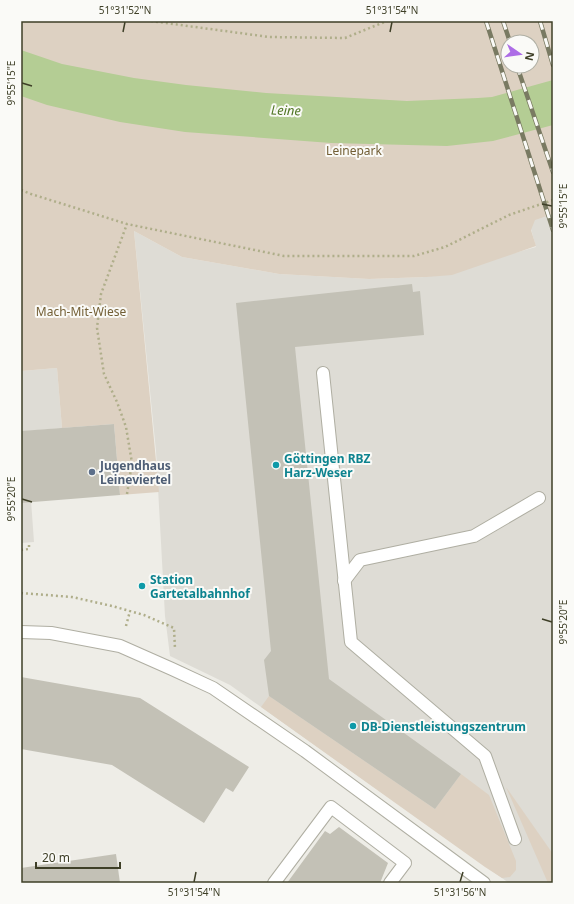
<svg xmlns="http://www.w3.org/2000/svg" width="574" height="904" viewBox="0 0 574 904" font-family="'Noto Sans',sans-serif">
  <style>
    .built { fill: #dedcd5; fill-rule: evenodd }
    .green { fill: #ddd1c2; fill-rule: evenodd }
    .water { fill: #b4cd94 }
    .building { fill: #c3c1b6 }
    .lines { fill: none; stroke-linecap: round; stroke-linejoin: round }
    .service-casing { stroke: #afaea2; stroke-width: 14 }
    .minor-casing { stroke: #afaea2; stroke-width: 14 }
    .path { stroke: #afae8a; stroke-width: 2.5; stroke-dasharray: 2 3; stroke-linecap: butt }
    .service { stroke: #fff; stroke-width: 12 }
    .minor { stroke: #fff; stroke-width: 12 }
    .rail-casing { stroke: #797a62; stroke-width: 4.5 }
    .rail { stroke: #fafaf7; stroke-width: 3; stroke-dasharray: 9; stroke-linecap: butt }
    .ticks { fill: none; stroke: #3e3f27; stroke-width: 1.5 }
    .culture-dot { fill: #0f9aa8; stroke: #fafaf7; stroke-width: 1.5 }
    .service-dot { fill: #5c6f8a; stroke: #fafaf7; stroke-width: 1.5 }
    .labels { text-anchor: middle; dominant-baseline: central; stroke-width: 4; stroke-linejoin: round; paint-order: stroke }
    .park-label { font-size: 12px; fill: #725e34; stroke: #fafaf7 }
    .culture-label { font-size: 12px; font-weight: bold; fill: #0d838f; stroke: #fafaf7; text-anchor: start }
    .service-label { font-size: 12px; font-weight: bold; fill: #4e5e75; stroke: #fafaf7; text-anchor: start }
    .water-label { font-size: 13px; font-style: italic; fill: #517625; stroke: #fafaf7 }
    .neatline { fill: none; stroke: #3e3f27; stroke-width: 1.5 }
    .ticks-label { font-size: 10px; text-anchor: middle; fill: #3e3f27 }
  </style>
  <rect width="100%" height="100%" fill="#eeede7"/>
  <!-- built -->
  <g class="built">
    <path d="M473 21H553V883H509L230 685 170 656 165 616 156 451 134 231 182 257 279 274 369 279 427 277 536 247ZM508 42H532V66H508Z"/>
    <path d="M57 368 62 428 26 431 34 542 21 543V371Z"/>
  </g>
  <!-- green -->
  <g class="green">
    <path d="M21 21H553V214L535 220 531 230 536 246 452 275 427 277 369 279 279 274 182 257 134 231 159 492 120 495 114 424 62 428 57 368 21 371ZM508 42H532V66H508Z"/>
    <path d="M269 696 435 809 461 774 489 795 516 861V870L510 877 502 878 485 867 261 707Z"/>
    <path d="M506 787 553 854V883H548Z"/>
  </g>
  <!-- water -->
  <path class="water" d="M21 50 62 64 134 78 186 85 266 93 407 101 478 98 492 97 553 80V125L493 141 447 146 331 143 185 132 120 122 47 105 21 96Z"/>
  <!-- building -->
  <g class="building">
    <path d="M412 284 413 292 420 291 424 335 295 347 329 679 461 774 435 809 269 696 264 660 271 651 236 303Z"/>
    <path d="M114 424 120 495 21 503V431Z"/>
    <path d="M21 677 140 698 249 767 233 792 226 788 204 823 112 765 21 749Z"/>
    <path d="M339 827 388 863 380 883H287L325 831 330 834Z"/>
    <path d="M116 854 120 883H21V868Z"/>
  </g>
  <g class="lines">
    <defs>
      <g id="service">
        <path d="M323 373 351 642 485 756 515 839"/>
        <path d="M344 581 360 560 474 536 539 498"/>
        <path d="M274 883 331 807 405 863 390 883"/>
      </g>
      <path id="minor" d="M21 632 51 633 120 646 172 669 213 688 305 751 484 883"/>
    </defs>
    <!-- service casing -->
    <use href="#service" class="service-casing"/>
    <!-- minor casing -->
    <use href="#minor" class="minor-casing"/>
    <!-- path -->
    <g class="path">
      <path d="M151 21 269 37 345 38 387 21"/>
      <path d="M21 190 31 194 127 224 284 256H414L445 247 509 215 553 200"/>
      <path d="M127 494 132 463 126 427 117 402 104 374 97 328 101 294 127 224"/>
      <path d="M21 550 29 549V543"/>
      <path d="M21 593 72 597 112 606 144 615 174 628 175 649"/>
      <path d="M126 626 130 611"/>
    </g>
    <!-- service -->
    <use href="#service" class="service"/>
    <!-- minor -->
    <use href="#minor" class="minor"/>
    <defs>
      <g id="rail">
        <path d="M486 21 553 230"/>
        <path d="M503 21 510 42"/>
        <path d="M540 21 553 65"/>
        <path d="M517 66 553 172"/>
      </g>
    </defs>
    <!-- rail casing -->
    <use href="#rail" class="rail-casing"/>
    <!-- rail -->
    <use href="#rail" class="rail"/>
  </g>
  <!-- ticks -->
  <path class="ticks" d="M123 32 125 22M390 32 392 22M22 83 32 86M542 204 552 206M22 499 32 502M542 619 552 622M194 882 196 872M460 882 463 872"/>
  <!-- markers -->
  <g class="culture-dot">
    <circle cx="276" cy="465" r="4"/>
    <circle cx="142" cy="586" r="4"/>
    <circle cx="353" cy="726" r="4"/>
  </g>
  <circle class="service-dot" cx="92" cy="472" r="4"/>
  <g class="labels">
    <!-- park labels -->
    <g class="park-label">
      <text x="354" y="150">Leinepark</text>
      <text x="81" y="311">Mach-Mit-Wiese</text>
    </g>
    <!-- culture labels -->
    <g class="culture-label">
      <text x="284" y="458">Göttingen RBZ<tspan x="284" dy="14">Harz-Weser</tspan></text>
      <text x="150" y="579">Station<tspan x="150" dy="14">Gartetalbahnhof</tspan></text>
      <text x="361" y="726">DB-Dienstleistungszentrum</text>
    </g>
    <!-- service labels -->
    <g class="service-label">
      <text x="100" y="465">Jugendhaus<tspan x="100" dy="14">Leineviertel</tspan></text>
    </g>
    <!-- water labels -->
    <g class="water-label">
      <text transform="translate(286 110) rotate(2)">Leine</text>
    </g>
  </g>
  <!-- border -->
  <rect width="574" height="904" fill="none" stroke="#fafaf7" stroke-width="44"/>
  <!-- north arrow -->
  <g transform="translate(520 54) rotate(103)"><circle r="19" fill="#fafaf7" stroke="#afafa4"/>
  <path d="M0-3L7 15L0 10L-7 15Z" fill="#ad6de6"/>
  <text y="-6" font-size="11" font-weight="bold" text-anchor="middle" fill="#3e3f27">N</text>
  </g>
  <!-- scale -->
  <path d="M36 862v6h84v-6" fill="none" stroke="#3e3f27" stroke-width="2"/>
  <text x="42" y="862" font-size="12" fill="#3e3f27" stroke="#fafaf7" stroke-width="3" paint-order="stroke">20 m</text>
  <rect x="22" y="22" width="530" height="860" class="neatline"/>
  <g class="ticks-label">
    <text x="125" y="14">51°31'52"N</text>
    <text x="392" y="14">51°31'54"N</text>
    <text transform="translate(11 83) rotate(-90)" y="4">9°55'15"E</text>
    <text transform="translate(563 206) rotate(-90)" y="4">9°55'15"E</text>
    <text transform="translate(11 499) rotate(-90)" y="4">9°55'20"E</text>
    <text transform="translate(563 622) rotate(-90)" y="4">9°55'20"E</text>
    <text x="194" y="896">51°31'54"N</text>
    <text x="460" y="896">51°31'56"N</text>
  </g>
</svg>
